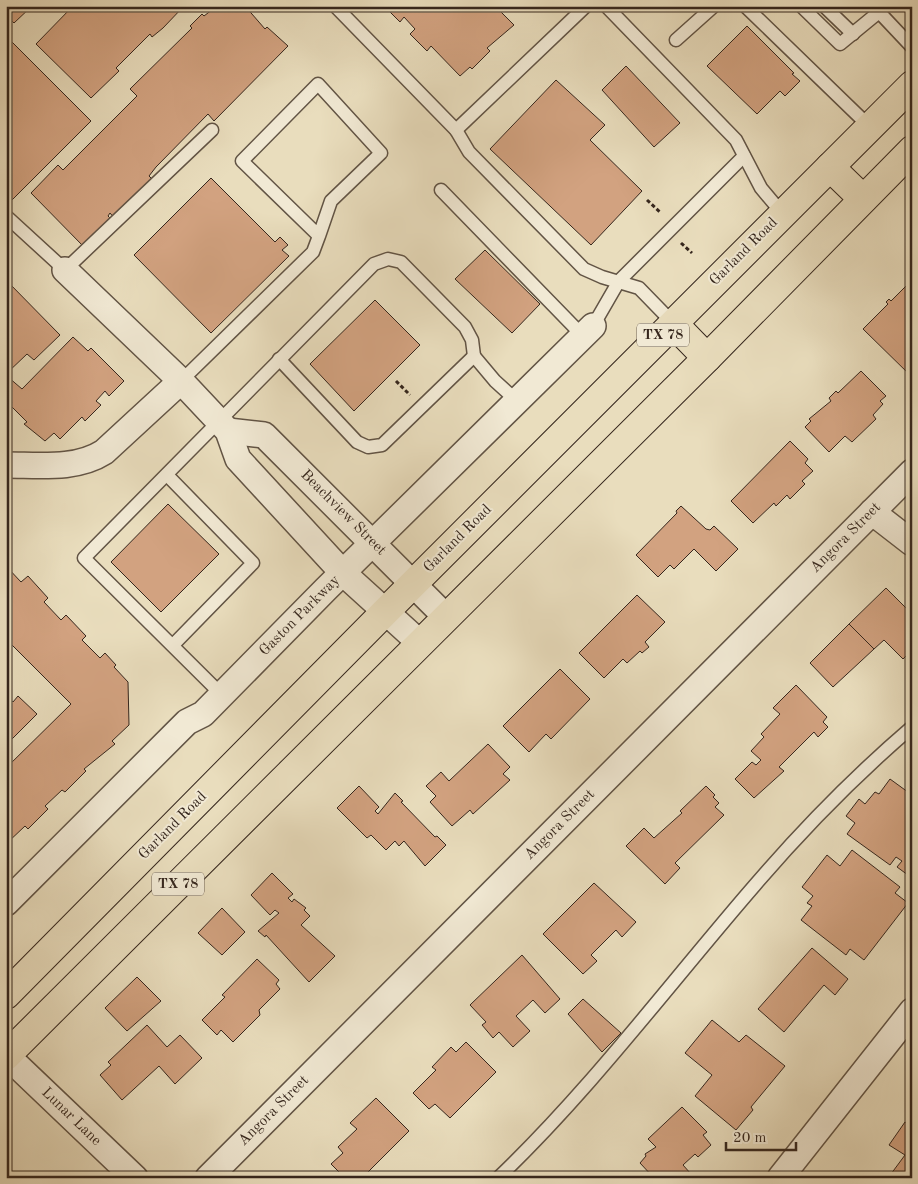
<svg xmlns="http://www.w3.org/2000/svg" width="918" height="1184" viewBox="0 0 918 1184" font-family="'Old Standard TT',serif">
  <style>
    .building { fill: #d2a280; stroke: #35261d }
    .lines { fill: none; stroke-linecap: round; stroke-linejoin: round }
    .lane-casing { stroke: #625445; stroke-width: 15 }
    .street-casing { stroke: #625445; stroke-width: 28 }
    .primary-casing { stroke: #35261d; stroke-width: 30 }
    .path { stroke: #35261d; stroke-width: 3; stroke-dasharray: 4 2.5; stroke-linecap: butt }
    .lane { stroke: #f1e9d4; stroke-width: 12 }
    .street { stroke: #f1e9d4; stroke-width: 25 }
    .primary { stroke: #e9ddbd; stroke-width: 28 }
    .labels { text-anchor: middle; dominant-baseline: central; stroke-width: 4; stroke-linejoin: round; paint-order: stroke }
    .shield { fill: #f1e9d4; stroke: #6d6054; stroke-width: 1 }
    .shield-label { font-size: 14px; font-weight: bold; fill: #35261d }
    .street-label { font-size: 15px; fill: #35261d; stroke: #f1e9d4 }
  </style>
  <rect width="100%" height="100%" fill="#e9ddbd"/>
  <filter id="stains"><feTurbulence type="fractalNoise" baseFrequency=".004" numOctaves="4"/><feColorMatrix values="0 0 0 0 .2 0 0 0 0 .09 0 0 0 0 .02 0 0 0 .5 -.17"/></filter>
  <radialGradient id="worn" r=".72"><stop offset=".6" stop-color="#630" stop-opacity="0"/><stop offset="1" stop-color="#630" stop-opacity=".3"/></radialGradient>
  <!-- building -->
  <g class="building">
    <path d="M6 6H32L14 23 6 15Z"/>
    <path d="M73 6H184L163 28 152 37 150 34 116 68 119 71 91 98 36 44Z"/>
    <path d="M217 6H245L265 29 267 27 288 46 214 121 208 114 156 167 149 176 154 181 115 219 110 213 108 216 112 220 84 247 31 193 58 165 63 170 137 96 130 89 192 28 190 26 202 14 204 16Z"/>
    <path d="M393 6H495L514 25 487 48 490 51 472 69 470 67 460 76 431 46 427 51 410 34 415 29 404 17 400 22 388 10Z"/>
    <path d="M747 26 794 73 792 74 800 81 785 96 780 91 757 114 707 66Z"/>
    <path d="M6 36 91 121 6 206Z"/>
    <path d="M626 66 680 123 654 147 602 90Z"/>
    <path d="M556 80 605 125 590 140 642 191 591 245 490 149Z"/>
    <path d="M211 178 275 242 280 237 288 245 282 250 289 256 211 333 134 255Z"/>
    <path d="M485 250 540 304 512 333 455 279Z"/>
    <path d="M6 280 60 335 34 360 27 354 6 374Z"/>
    <path d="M912 280V321L906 327 912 332 911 376 863 329 888 304 886 302 889 299 891 301Z"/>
    <path d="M375 300 420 345 354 411 310 364Z"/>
    <path d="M73 337 88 351 91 348 124 381 109 396 105 391 96 401 101 405 85 421 82 417 60 439 54 433 45 441 24 424 27 422 10 405 12 403 6 396V379L8 377 22 389Z"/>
    <path d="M861 371 886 396 880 401 883 404 873 415 876 419 852 442 845 436 829 452 805 427 811 421 809 419 831 401 829 398 836 391 838 393Z"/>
    <path d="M790 441 808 459 805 463 813 471 802 481 805 484 790 499 787 495 776 506 774 503 753 523 731 501Z"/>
    <path d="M168 504 219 554 161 612 111 562Z"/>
    <path d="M681 506 706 529 710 530 714 526 738 549 716 571 694 549 674 569 670 565 658 577 636 555 677 513 676 511Z"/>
    <path d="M6 566 21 582 28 576 48 598 44 602 61 620 66 615 86 636 82 640 100 658 105 653 116 665 114 667 128 682 129 725 112 741 115 744 84 769 86 771 65 792 62 790 45 806 48 809 28 829 25 826 6 844 9 847 6 850V768L71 704 6 639Z"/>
    <path d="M886 588 912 614V650L903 659 884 640 874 649 849 624Z"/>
    <path d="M637 595 665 622 645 642 649 647 642 653 640 651 627 663 623 659 604 678 579 653Z"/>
    <path d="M849 624 874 649 833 687 810 663Z"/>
    <path d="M560 669 590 699 551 739 546 734 529 752 503 726Z"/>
    <path d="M796 685 827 717 823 722 828 727 818 737 814 732 779 767 784 771 754 798 735 779 752 762 756 765 761 760 751 751 764 737 761 734 780 714 773 708Z"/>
    <path d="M6 695 13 702 18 696 37 714 6 745Z"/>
    <path d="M488 744 510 767 503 774 510 780 473 814 470 810 452 826 430 802 436 796 426 786 441 772 449 781Z"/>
    <path d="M890 779 912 795V878L897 867 902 861 896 857 890 865 847 834 855 823 846 816 859 799 865 804 875 792 879 794Z"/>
    <path d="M359 786 379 807 375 811 378 814 395 793 403 801 401 802 435 837 437 836 446 845 425 866 404 841 399 846 395 841 386 850 371 835 367 838 337 808Z"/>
    <path d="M706 786 715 795 713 797 719 803 715 807 724 815 675 863 680 868 665 884 626 846 644 828 654 838 682 813 680 811Z"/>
    <path d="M852 850 900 887 895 893 908 903 864 960 850 949 846 955 801 920 812 906 807 903 813 896 802 887 827 855 840 866Z"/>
    <path d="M272 873 293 894 288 898 292 902 294 899 306 908 304 910 310 916 301 925 335 956 309 982 266 935 265 937 258 931 279 913 275 910 270 915 251 895Z"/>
    <path d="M594 883 636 922 622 937 616 930 591 955 597 961 583 974 543 934Z"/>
    <path d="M222 908 245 932 222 955 198 933Z"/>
    <path d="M812 948 848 979 835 995 824 985 784 1032 758 1009Z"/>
    <path d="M522 955 560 999 545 1013 533 1000 516 1016 530 1031 513 1047 499 1032 493 1038 482 1025 486 1022 470 1005Z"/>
    <path d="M257 959 279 980 276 984 280 989 259 1010 260 1015 233 1042 221 1030 217 1035 202 1020 225 997 222 995Z"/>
    <path d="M137 977 161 1001 127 1031 105 1008Z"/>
    <path d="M583 999 621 1033 602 1052 568 1014Z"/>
    <path d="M712 1020 739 1042 746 1035 785 1066 751 1107 753 1110 736 1130 695 1096 712 1075 685 1053Z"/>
    <path d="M147 1025 167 1047 180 1035 202 1058 175 1084 159 1066 122 1100 100 1075 111 1065 108 1062Z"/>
    <path d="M466 1042 496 1072 450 1118 435 1104 429 1109 413 1093 436 1070 432 1067 451 1047 456 1052Z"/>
    <path d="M376 1098 409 1131 362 1178H345L331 1164 343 1153 338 1147 357 1129 350 1123Z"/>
    <path d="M682 1107 707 1132 703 1135 711 1145 698 1157 695 1154 683 1165 691 1174 688 1178H654L640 1163 646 1156 645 1154 656 1147 648 1139Z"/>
    <path d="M905 1122 912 1127V1178H888L905 1155 889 1145Z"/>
  </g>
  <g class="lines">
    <defs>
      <g id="lane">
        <path d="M335 6 456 130 469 152 584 269 602 277 639 288 674 324"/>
        <path d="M606 6 736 140 761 188 782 213"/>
        <path d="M745 6 870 127"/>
        <path d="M801 6 840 44 879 12 912 47"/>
        <path d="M824 6 853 34"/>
        <path d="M676 40 714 6"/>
        <path d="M456 130 586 6"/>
        <path d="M441 190 583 336"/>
        <path d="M6 216 65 270 212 130"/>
        <path d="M593 326 619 281 744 156"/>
        <path d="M279 359 357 442 368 447 382 445 474 356 495 381 517 401"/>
        <path d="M181 381 313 252 319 236 242 161 318 84 381 153 331 201 319 236"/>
        <path d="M167 475 253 563 174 644"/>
        <path d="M222 695 84 558 374 264 388 259 401 262 465 327 472 340 474 356"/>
        <path d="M498 1178C592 1088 670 983 755 885 803 829 856 775 912 727"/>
      </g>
      <g id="street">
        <path d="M65 270 181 381 228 431 238 459 343 573 420 643"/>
        <path d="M228 431 264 435 446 617"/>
        <path d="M6 465C39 465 76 470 104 452L181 381"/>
        <path d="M872 512 912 543"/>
        <path d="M6 903 187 722 203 714 326 589 593 326"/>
        <path d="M6 1055 135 1178"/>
        <path d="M208 1178 912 472"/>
        <path d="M780 1178 912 1011"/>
      </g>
      <g id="primary">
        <path d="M830 167 863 199"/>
        <path d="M674 324 707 358"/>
        <path d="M6 995 385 612 912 85"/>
        <path d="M6 1056 707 358 912 150"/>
      </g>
    </defs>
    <!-- lane casing -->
    <use href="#lane" class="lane-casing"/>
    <!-- street casing -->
    <use href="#street" class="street-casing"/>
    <!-- primary casing -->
    <use href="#primary" class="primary-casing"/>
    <!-- path -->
    <g class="path">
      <path d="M647 200 661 213"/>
      <path d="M681 243 692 253"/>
      <path d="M396 381 410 395"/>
    </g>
    <!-- lane -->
    <use href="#lane" class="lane"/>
    <!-- street -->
    <use href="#street" class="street"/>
    <!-- primary -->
    <use href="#primary" class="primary"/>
  </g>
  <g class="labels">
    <!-- shield labels -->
    <g class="shield">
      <rect x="637" y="323.5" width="52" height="23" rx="4"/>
      <rect x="152" y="872.5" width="52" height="23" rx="4"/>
    </g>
    <g class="shield-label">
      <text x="663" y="335">TX 78</text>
      <text x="178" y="884">TX 78</text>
    </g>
    <!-- street labels -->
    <g class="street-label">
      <text transform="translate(744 252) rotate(-45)">Garland Road</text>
      <text transform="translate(343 513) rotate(45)">Beachview Street</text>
      <text transform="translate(846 538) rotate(-45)">Angora Street</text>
      <text transform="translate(458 539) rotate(-45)">Garland Road</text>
      <text transform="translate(300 616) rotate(-45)">Gaston Parkway</text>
      <text transform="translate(560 825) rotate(-45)">Angora Street</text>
      <text transform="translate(173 826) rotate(-45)">Garland Road</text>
      <text transform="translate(274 1111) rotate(-45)">Angora Street</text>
      <text transform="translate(71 1117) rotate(44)">Lunar Lane</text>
    </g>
  </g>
  <!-- margin -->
  <rect width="918" height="1184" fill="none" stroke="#e9ddbd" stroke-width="25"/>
  <rect x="8" y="8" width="903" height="1169" fill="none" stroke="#35261d" stroke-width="2.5"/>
  <rect x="12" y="12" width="893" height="1159" fill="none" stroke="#35261d"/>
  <!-- scale -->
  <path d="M726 1142v8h70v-8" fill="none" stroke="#35261d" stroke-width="2.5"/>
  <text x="733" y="1142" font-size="15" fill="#35261d" stroke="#f1e9d4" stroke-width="4" paint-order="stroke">20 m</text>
  <rect width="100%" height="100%" filter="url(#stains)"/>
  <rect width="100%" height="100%" fill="url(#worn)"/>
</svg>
